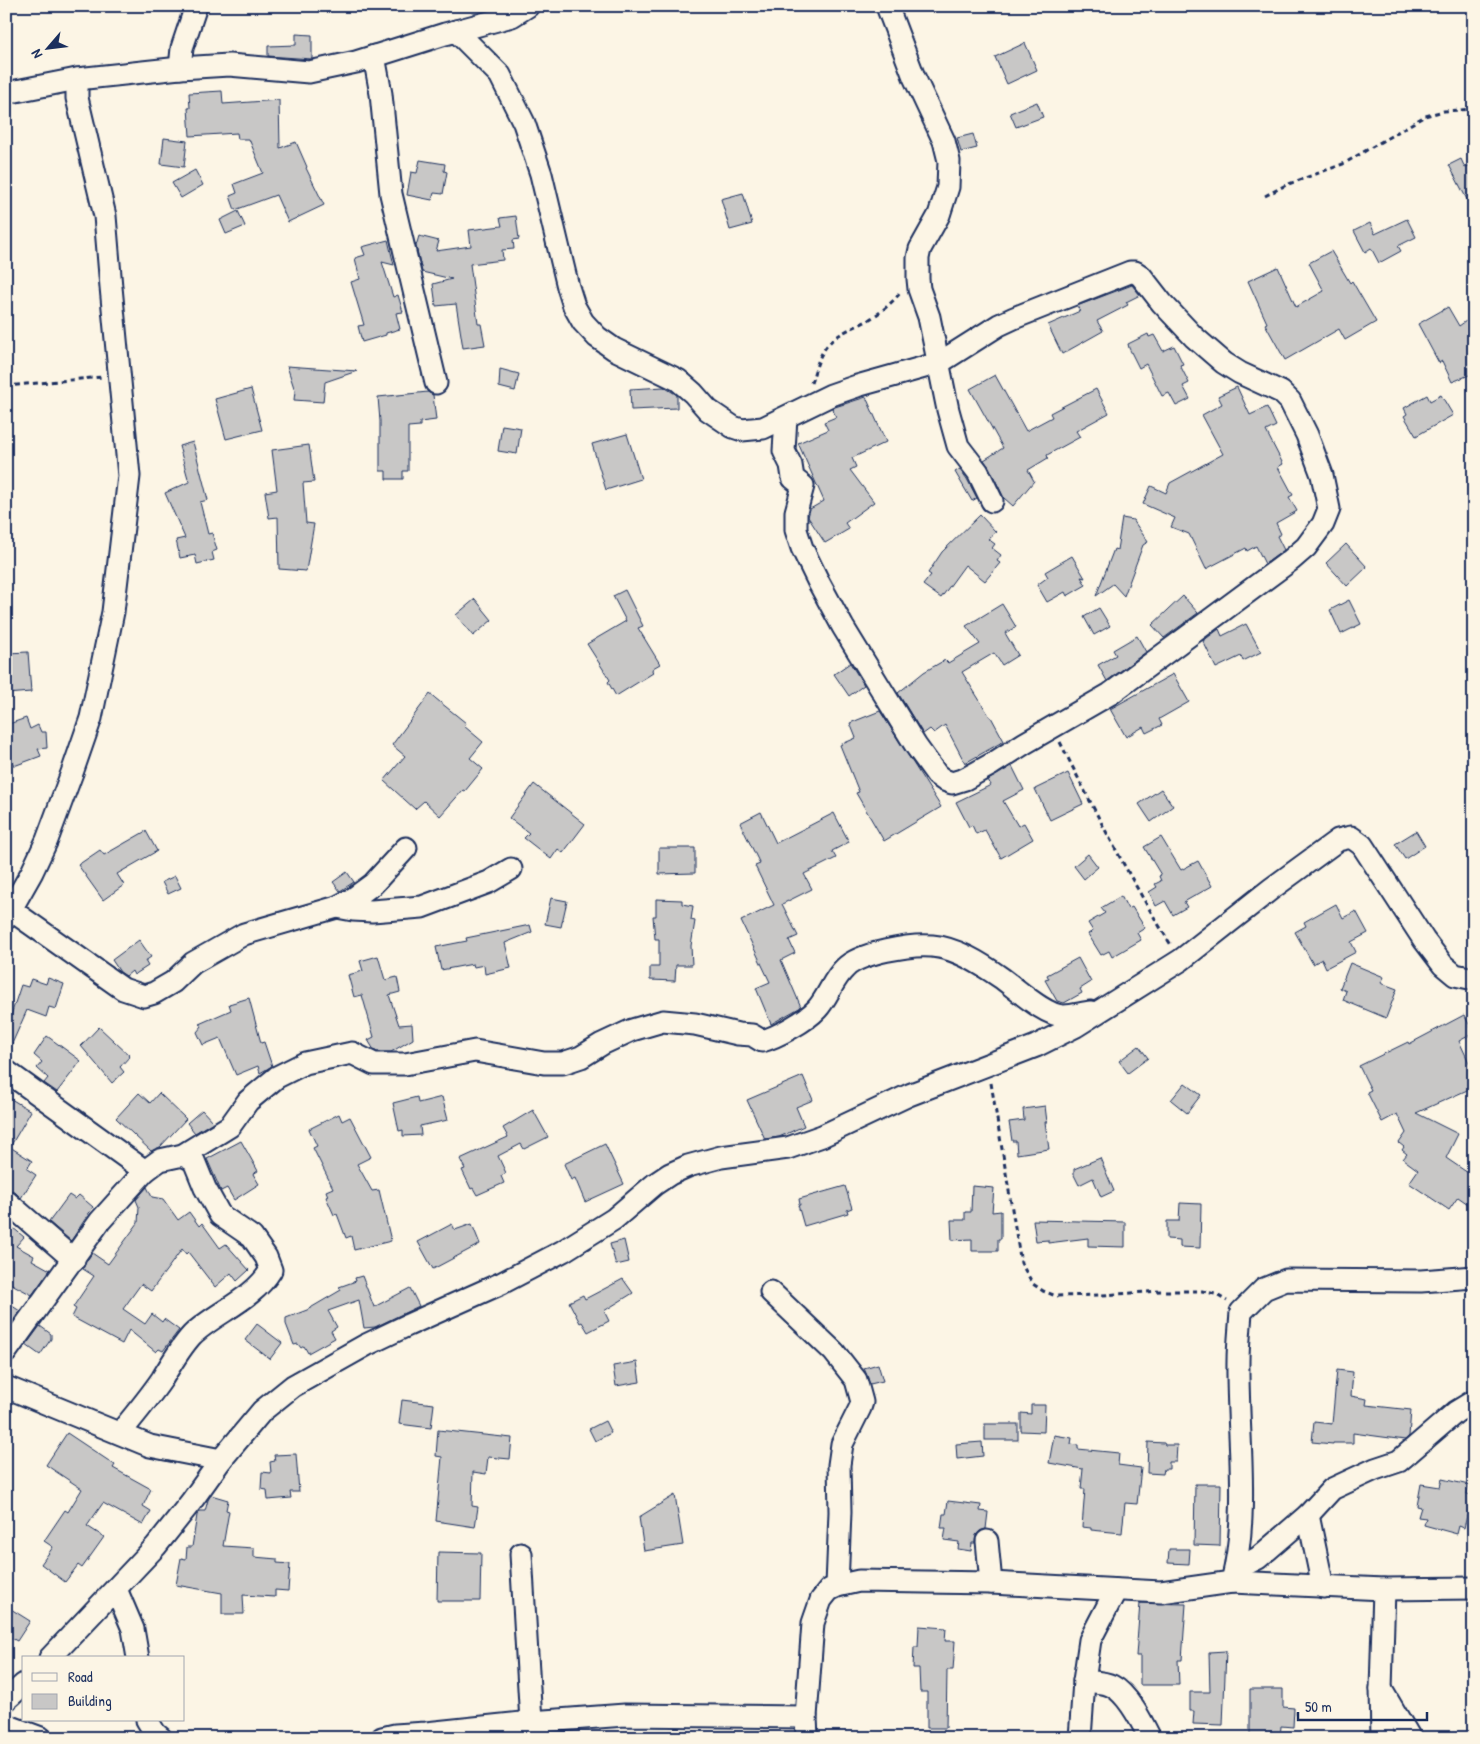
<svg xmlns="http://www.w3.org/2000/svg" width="1480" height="1744" viewBox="0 0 1480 1744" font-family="'Patrick Hand',sans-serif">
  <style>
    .building { fill: #c8c7c6; stroke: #1b2f5e }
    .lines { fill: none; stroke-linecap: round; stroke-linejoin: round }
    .street-casing { stroke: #1b2f5e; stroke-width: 25 }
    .path { stroke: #1b2f5e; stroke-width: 3; stroke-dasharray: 5 4; stroke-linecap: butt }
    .street { stroke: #fcf5e5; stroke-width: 21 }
  </style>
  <rect width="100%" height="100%" fill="#fcf5e5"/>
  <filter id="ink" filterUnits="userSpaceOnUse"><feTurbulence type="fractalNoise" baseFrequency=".02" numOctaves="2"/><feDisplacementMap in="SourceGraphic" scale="10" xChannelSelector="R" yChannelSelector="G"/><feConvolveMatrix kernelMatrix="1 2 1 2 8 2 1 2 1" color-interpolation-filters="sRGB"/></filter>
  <g filter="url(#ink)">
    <!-- building -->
    <g class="building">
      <path d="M296 34 312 35V59L268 56V46L296 45Z"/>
      <path d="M1025 43 1037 70 1007 84 995 57Z"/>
      <path d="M222 91 223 104 279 100 280 148 296 142 307 167 306 168 324 205 288 222 276 195 235 210 230 196 237 193 234 184 263 173 249 139H238L237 133 190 136 188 108H190L189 93Z"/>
      <path d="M1037 102 1043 117 1016 127 1010 113Z"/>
      <path d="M973 134 977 148 961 152 957 138Z"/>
      <path d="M164 138 187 141 184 167 161 164Z"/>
      <path d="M1461 159 1465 168 1474 163V213L1449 165Z"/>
      <path d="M420 160 445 164 444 171 447 172 443 194 434 193 432 200 407 195 411 172 417 173Z"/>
      <path d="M195 170 203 185 181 198 172 183Z"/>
      <path d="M743 193 752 224 730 230 721 199Z"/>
      <path d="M238 211 245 226 226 234 220 220Z"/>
      <path d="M516 216 519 239 513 240 514 249 502 250 503 260 470 264 478 324H481L485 345 463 348 456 304 436 306 433 284 452 279 422 272 416 246 419 236 439 241 436 251 471 246 469 230 502 226 500 218Z"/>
      <path d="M1407 219 1416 237 1398 246 1401 251 1379 263 1371 248 1365 252 1354 231 1370 223 1375 234Z"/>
      <path d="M388 240 394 265 382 262 393 297 398 295 403 312 396 313 400 329 386 333V335L362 342 358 326 364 325 351 282 360 279 355 258 365 255 362 247Z"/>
      <path d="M1331 251 1350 283 1352 281 1376 322 1345 340 1339 329 1285 360 1265 324 1267 323 1248 281 1278 267 1296 307 1324 291 1309 263Z"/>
      <path d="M1132 285 1140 295 1126 302 1128 305 1097 321 1103 331 1062 354 1048 325 1080 311 1077 306Z"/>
      <path d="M1448 307 1459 326 1466 321 1474 333V373L1452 382 1442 361 1439 363 1418 324Z"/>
      <path d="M1148 334 1149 337 1154 335 1163 351 1174 346 1183 364 1180 365 1189 383 1183 386 1190 399 1176 406 1169 393 1162 396 1146 364 1139 368 1129 348 1128 344Z"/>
      <path d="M287 366 357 371 325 382 323 402 294 400 295 391Z"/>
      <path d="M500 369 519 374 515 391 499 387Z"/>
      <path d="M995 375 1026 431 1052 417 1050 413 1096 389 1109 413 1076 431 1080 437 1047 455 1048 458 1028 470 1034 481 1013 506 1004 498 989 467 984 460 1003 448 970 389Z"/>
      <path d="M664 387 677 395V408L631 410 630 389Z"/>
      <path d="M1237 387 1250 415 1267 407 1276 426 1266 431 1283 464 1278 467 1293 495 1289 497 1297 511 1276 523 1281 534 1277 536 1284 550 1265 564 1256 546 1247 551 1246 548 1206 569 1189 534 1171 527 1175 518 1143 504 1151 486 1166 493 1170 483 1223 454 1202 415 1222 404 1218 396Z"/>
      <path d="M251 389 262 430 226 439 215 399Z"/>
      <path d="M428 392 433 395 436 420 420 422V426L408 427V471H403V479H386V471H380V421L378 397Z"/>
      <path d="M1427 395 1430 401 1441 395 1453 415 1416 436 1404 416 1407 414 1404 408Z"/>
      <path d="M866 397 886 442 852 458 856 467 850 470 874 502 845 523 849 529 825 543 808 517 810 509 824 501 798 443 828 430 824 422 836 417 832 408Z"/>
      <path d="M502 425 521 428 517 454 498 451Z"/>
      <path d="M627 434 641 479 606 490 592 444Z"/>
      <path d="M193 442 208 500 200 502 208 534 212 533 217 550 212 552 214 560 197 564 195 555 180 558 176 540 185 538 165 493 189 482 179 446Z"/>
      <path d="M309 445 314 482 303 483 306 523 314 524 306 571 279 569 278 517 269 518 265 492 277 490 272 450Z"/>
      <path d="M960 469 967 479 977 498 972 501 955 472Z"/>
      <path d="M980 515 996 532 988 539 995 544 992 548 1001 555 997 561 1000 563 985 581 965 565 941 598 923 585 931 575 928 573 942 552Z"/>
      <path d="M1122 518 1133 520 1148 542 1143 545 1124 596 1113 584 1096 596 1114 549 1117 550Z"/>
      <path d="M1346 544 1367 567 1347 586 1326 563Z"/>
      <path d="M1072 556 1085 578 1081 577 1086 585 1067 596 1065 592 1047 602 1037 585 1048 577 1045 572Z"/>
      <path d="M625 590 643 626 638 628 660 664 653 668 652 670 653 673 616 696 608 682 610 680 587 644 626 621 613 596Z"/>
      <path d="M1183 596 1198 613 1164 638 1152 625Z"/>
      <path d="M475 599 492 620 473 636 456 615Z"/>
      <path d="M1349 600 1361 624 1341 634 1330 610Z"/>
      <path d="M1002 604 1016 627 1005 633 1018 655 1002 665 994 653 962 672 990 717H991L1004 741 965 763 945 725 934 733 930 729 923 734 898 693 924 672 945 660 948 663 980 644 966 626Z"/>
      <path d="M1099 608 1110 626 1094 635 1084 617Z"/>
      <path d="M1246 624 1261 652 1243 661 1241 656 1216 668 1203 641 1219 629 1222 636Z"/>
      <path d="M1137 636 1146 652 1107 681 1098 665 1116 655 1113 650Z"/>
      <path d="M28 652 31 692 6 694 7 653Z"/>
      <path d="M850 663 864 685 849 696 834 674Z"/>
      <path d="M1173 674 1189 702 1159 719 1162 725 1146 733 1143 727 1126 737 1110 709Z"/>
      <path d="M430 694 466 723 464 726 483 742 470 758 483 769 465 791 463 790 440 816 424 801 415 809 384 781 405 756 392 745Z"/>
      <path d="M880 711 941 807 884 841 856 793 859 792 840 745 856 738 850 723Z"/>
      <path d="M26 718 30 729 38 725 41 732H46L47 748 38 749 41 756 14 766 6 744V725Z"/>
      <path d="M1012 766 1024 790 1003 801 1018 826 1024 823 1033 839 1001 858 985 830 976 834 972 825 969 827 956 802 991 785 988 780Z"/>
      <path d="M1068 773 1083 804 1050 820 1035 789Z"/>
      <path d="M534 784 585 824 563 853 558 849 551 859 524 838 529 833 509 818Z"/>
      <path d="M1161 789 1173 806 1151 822 1139 804Z"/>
      <path d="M761 812 776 843 834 813 849 842 832 851 836 858 804 874 812 889 782 904 798 936 789 940 795 953 781 960 801 1007 771 1024 756 988 770 982 741 921 774 905 755 866 760 864 740 823Z"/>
      <path d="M146 831 157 851 117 874 124 885 103 900 78 865 100 850 104 855Z"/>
      <path d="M1416 831 1425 846 1405 859 1395 844Z"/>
      <path d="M1161 837 1181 870 1198 861 1212 886 1184 902 1187 907 1173 915 1165 901 1156 906 1149 892 1157 887 1155 884 1161 881 1159 876 1161 875 1144 847Z"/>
      <path d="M659 848H695V873L659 874Z"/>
      <path d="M1088 854 1098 867 1084 879 1074 866Z"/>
      <path d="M347 872 354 882 340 891 333 882Z"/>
      <path d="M175 876 181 888 168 894 162 882Z"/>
      <path d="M1121 896 1128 909 1132 907 1145 928 1137 933 1141 940 1112 957 1109 951 1101 955 1088 934 1093 931 1088 923 1105 913 1101 908Z"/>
      <path d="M551 898 567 901 561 927 545 924Z"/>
      <path d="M656 899 682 900V904L693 906 691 920 695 921 691 946 692 965H676L675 981 650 980V967H659V939H655L653 916H656Z"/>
      <path d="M1336 904 1343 918 1356 911 1368 933 1351 942 1356 952 1326 968 1322 959 1313 964 1295 932 1306 926 1304 922Z"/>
      <path d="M530 925 532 932 505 943 511 968 485 974 484 965 474 967 473 964 441 970 436 947 467 941 466 938Z"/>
      <path d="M139 940 151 957 145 961 148 966 134 975 132 971 126 976 120 972 112 960Z"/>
      <path d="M378 956 385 980 397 977 400 992 389 995 399 1025 412 1024 413 1039 391 1052H377L374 1050 368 1040 374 1037 362 995 354 997 348 975 363 971 360 961Z"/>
      <path d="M1078 958 1091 982 1080 989 1082 993 1064 1003 1057 1001 1045 980 1049 979 1047 975Z"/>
      <path d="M1350 963 1384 977 1381 983 1397 989 1386 1018 1343 1000 1346 991 1340 988Z"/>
      <path d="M48 978 64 984 56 1009 49 1007 46 1017 27 1010 11 1046 6 1044V1030L21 985 28 987 31 979 46 984Z"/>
      <path d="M249 998 261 1043 264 1042 272 1066 260 1073 258 1066 236 1075 220 1038 203 1045 197 1032 202 1026 199 1024 231 1010 229 1004Z"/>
      <path d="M1464 1015 1474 1033 1459 1041 1474 1073V1087L1416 1113 1458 1134 1446 1158 1474 1177V1196L1468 1204 1458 1197 1449 1210 1409 1183 1418 1170 1403 1159 1407 1154 1402 1150 1404 1147 1399 1143 1406 1133 1397 1114 1382 1122 1367 1092 1371 1090 1359 1066 1408 1042 1409 1044Z"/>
      <path d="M99 1027 130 1056 120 1067 124 1072 112 1083 81 1046Z"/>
      <path d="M47 1036 81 1061 57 1092 44 1083 48 1078 37 1068 42 1062 34 1055Z"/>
      <path d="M1139 1046 1148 1058 1128 1073 1119 1061Z"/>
      <path d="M803 1076 813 1100 796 1107 804 1126 779 1137 765 1139 747 1100Z"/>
      <path d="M1185 1083 1201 1095 1187 1113 1171 1100Z"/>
      <path d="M139 1093 150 1103 159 1093 186 1119 160 1147 151 1151 116 1118Z"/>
      <path d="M6 1096 31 1111 10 1147 32 1161 27 1169 36 1175 21 1198 14 1191 6 1189Z"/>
      <path d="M417 1097 418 1103 442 1097 448 1120 420 1126 421 1135 403 1136V1130L399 1131 393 1103Z"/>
      <path d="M1045 1106 1047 1122H1045L1049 1149 1017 1154 1016 1141H1012L1009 1122 1024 1120 1023 1109Z"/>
      <path d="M202 1110 213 1122 195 1133 187 1123Z"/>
      <path d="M533 1110 548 1137 524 1149 521 1144 498 1156 506 1173 501 1176 504 1183 477 1195 473 1188 471 1189 462 1170 465 1169 460 1159 508 1137 503 1128Z"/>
      <path d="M339 1114 342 1121 350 1117 371 1157 357 1164 372 1191 379 1190 391 1241 354 1250 351 1236 346 1238 337 1214 334 1215 326 1197 328 1196 326 1191 333 1188 313 1148 317 1146 309 1129Z"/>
      <path d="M241 1141 258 1171 253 1174 259 1184 234 1200 227 1188 221 1191 207 1159Z"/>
      <path d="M605 1144 624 1184 585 1202 575 1178 571 1180 564 1164Z"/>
      <path d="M1100 1158 1114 1191 1101 1197 1093 1178 1079 1185 1074 1175V1169Z"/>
      <path d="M845 1186 852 1208 847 1210 848 1213 804 1226 798 1205H800L799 1199Z"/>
      <path d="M972 1186 994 1188 992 1212 1001 1211V1239H998V1251H972V1239L952 1240 951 1220H965V1212H971Z"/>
      <path d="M147 1187 152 1197 163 1199 178 1220 189 1212 199 1226 202 1223 220 1248 226 1244 249 1270 237 1281 231 1273 215 1287 188 1252 186 1254 182 1249 151 1291 141 1284 123 1309 145 1324 152 1314 162 1322 164 1319 179 1330 163 1351 159 1349 156 1352 129 1330 122 1344 72 1317 76 1309 73 1307 94 1276 83 1269 86 1262 92 1253 108 1264 138 1223 139 1207 136 1200Z"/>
      <path d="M69 1195 75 1199 79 1195 93 1207 71 1241 49 1222Z"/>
      <path d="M1180 1203 1201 1204 1200 1248 1180 1247V1240L1167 1239V1221H1179Z"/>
      <path d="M1033 1220 1125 1222V1247L1088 1246V1238L1048 1243V1240L1036 1241Z"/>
      <path d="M6 1222 24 1237 16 1246 34 1256 32 1260 50 1270 32 1295 6 1281Z"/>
      <path d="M452 1224 455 1230 472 1224 480 1244 433 1269 418 1242Z"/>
      <path d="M624 1240 629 1262 616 1265 610 1244Z"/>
      <path d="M362 1276 374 1307 410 1288 419 1306 375 1327 364 1328 359 1300 328 1311 337 1327 331 1331 335 1338 308 1353 304 1346 301 1348 298 1344 294 1345 286 1324V1318L307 1310 341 1290 339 1287 356 1281 355 1278Z"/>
      <path d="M623 1279 633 1293 604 1311 609 1321 588 1332 582 1322 580 1323 569 1302 583 1295 585 1299Z"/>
      <path d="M6 1302 20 1311 7 1329H6Z"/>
      <path d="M257 1324 282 1343 270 1359 245 1340Z"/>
      <path d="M40 1326 51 1334V1339L40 1355 26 1345Z"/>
      <path d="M637 1362 640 1382 616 1386 613 1366Z"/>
      <path d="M878 1364 883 1381 870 1384 864 1368Z"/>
      <path d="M1337 1370 1353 1372 1351 1396 1367 1399 1366 1405 1411 1410 1409 1436 1405 1440 1353 1433V1443H1333V1444L1312 1442 1314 1422 1332 1424Z"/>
      <path d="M402 1400 434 1404 431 1428 399 1424Z"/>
      <path d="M1031 1405H1045L1044 1432 1021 1431V1413L1031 1414Z"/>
      <path d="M605 1421 611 1433 595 1441 589 1429Z"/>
      <rect x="985" y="1424" width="33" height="16"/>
      <path d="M438 1430 512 1438 510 1459 488 1457 486 1474 473 1472 472 1506 478 1507 475 1527 436 1521 442 1457 436 1456Z"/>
      <path d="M67 1433 115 1465 113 1468 151 1489 143 1506 151 1511 143 1525 103 1503 87 1526 104 1537 82 1568 78 1565 65 1582 41 1564 53 1547 44 1541 65 1510 68 1512 82 1489 46 1465Z"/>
      <path d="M1054 1435 1072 1438 1071 1444 1078 1445V1449L1119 1453 1118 1465 1141 1468 1137 1504 1125 1503 1122 1533 1091 1530V1528L1082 1527 1085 1489H1081L1083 1469 1049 1463Z"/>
      <path d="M982 1442 983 1456 957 1459 956 1444Z"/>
      <path d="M1148 1442 1164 1443 1165 1445H1177L1176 1462H1169V1469H1164L1163 1474 1147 1473Z"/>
      <path d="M296 1454 299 1492H290L291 1498 268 1500 267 1490 261 1489 262 1472 271 1473 270 1462 275 1461 274 1455Z"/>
      <path d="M1442 1479 1469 1485 1467 1494 1472 1495 1464 1528 1459 1526 1457 1534 1424 1525 1426 1518 1418 1517 1421 1507 1417 1506 1421 1484 1440 1487Z"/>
      <path d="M1195 1484H1221L1220 1546 1194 1545Z"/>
      <path d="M211 1495 228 1500 226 1510 229 1511 223 1546 254 1548V1557L277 1559V1563L290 1564 288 1591 275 1590V1597L243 1595 244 1614H222V1593L176 1585 181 1558 186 1559 187 1547H192L197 1515 200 1511H205L208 1500Z"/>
      <path d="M675 1495 683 1545 644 1551 639 1517Z"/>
      <path d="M948 1501 981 1505 980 1511 988 1512 986 1529 980 1531 976 1535 975 1543H972L971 1551 958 1549 959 1542 944 1540 946 1528H941L943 1514H946Z"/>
      <path d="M1169 1549H1190L1189 1564 1168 1563Z"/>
      <path d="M438 1552 481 1553 480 1601H437Z"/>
      <path d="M1140 1603 1186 1604 1182 1660H1178L1179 1685H1140V1656H1136Z"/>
      <path d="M6 1606 30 1621 17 1641 6 1635Z"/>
      <path d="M919 1626 946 1628 945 1641H955L953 1670H947L946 1728H927V1692H920L919 1668H913L914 1647H918Z"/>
      <path d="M1226 1651 1223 1725 1193 1724 1194 1711H1190V1692H1210L1209 1652Z"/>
      <path d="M1250 1689H1283V1707L1294 1708 1293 1727 1281 1726 1280 1738 1250 1735Z"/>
    </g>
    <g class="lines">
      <defs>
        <g id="street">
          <path d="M887 6 914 77 944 141 949 161 948 187 939 215 920 249 918 258V279L919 289 929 317 948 410 958 446 978 472 992 501"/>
          <path d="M456 31 500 75 524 123 541 174 568 287 574 306 583 322 597 337 614 349 678 380 693 393 708 410 733 427 742 430 763 428 831 395 857 386 939 363 999 325 1014 318 1130 272H1135L1141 276 1162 303 1194 337 1224 363 1240 373 1281 392 1290 401 1307 435 1322 475 1329 509 1323 524 1306 547 1291 560 1110 694 1025 743 992 764 965 779 952 783 944 780 937 775 916 746 843 627 819 583 802 548 796 530V512L803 486 793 478 791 465 784 451 786 417"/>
          <path d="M374 56 381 94 391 194 436 383"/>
          <path d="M180 68 182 48 196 6"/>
          <path d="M6 93 77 79 180 68 229 65 309 72 356 62 445 34 512 16 528 6"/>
          <path d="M337 907 353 910 372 911 422 907 489 882 511 869"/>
          <path d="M11 910 123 989 144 996 154 993 173 982 193 963 244 934 337 907 354 898 373 884 406 848"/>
          <path d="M6 918 32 872 47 840 73 770 91 718 113 612 129 476 111 287 105 216 77 98V79"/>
          <path d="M6 1071 145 1171"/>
          <path d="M6 1201 74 1260"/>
          <path d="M771 1292 834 1352 856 1380 862 1402 860 1408 842 1444 839 1465 840 1512 837 1586"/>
          <path d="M6 1352 100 1221 145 1171 160 1160 183 1155 230 1126 248 1101 277 1077 305 1063 352 1053 374 1064H405L475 1051 544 1063H563L581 1057 602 1044 632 1030 663 1021 695 1024 738 1034 752 1035 762 1041C777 1037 806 1021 817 1009 828 997 833 979 845 968 859 953 911 944 932 946 956 948 980 963 1000 977 1016 988 1045 1016 1064 1016 1073 1016 1082 1013 1091 1012"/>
          <path d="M6 1387 150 1446 221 1460"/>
          <path d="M120 1433C134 1416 149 1398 162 1379 171 1364 180 1348 192 1335 216 1312 253 1300 271 1270L266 1257 252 1237 220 1215 205 1188 194 1161 183 1155"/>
          <path d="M1308 1515 1323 1587"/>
          <path d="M987 1541 991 1583"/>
          <path d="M521 1554 531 1722"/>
          <path d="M1236 1569 1258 1558 1308 1515 1332 1489 1375 1469 1399 1461 1456 1412 1474 1401"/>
          <path d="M1232 1582C1250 1511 1237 1434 1238 1361 1238 1345 1240 1328 1241 1312L1264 1289 1286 1280 1421 1281 1474 1277"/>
          <path d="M116 1589 133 1629 138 1658"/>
          <path d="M50 1658 156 1546 191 1502 221 1460 262 1411 293 1386 366 1345 408 1325 502 1283 563 1251 614 1219 655 1184 670 1174 688 1166 721 1157 788 1148 822 1136 909 1095 1036 1046 1076 1026 1181 960 1271 889 1338 840 1351 837 1362 845 1424 940 1443 965 1455 975 1474 979"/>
          <path d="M1084 1681C1093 1682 1104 1682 1112 1686 1128 1694 1142 1722 1150 1738"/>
          <path d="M1381 1689 1410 1738"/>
          <path d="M6 1700 24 1684"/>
          <path d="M147 1720 155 1733 161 1738"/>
          <path d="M6 1725 41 1738"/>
          <path d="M382 1738 395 1735 426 1733 531 1722 625 1715 806 1717"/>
          <path d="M807 1738 806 1717 813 1623 821 1600 829 1590 837 1586 859 1581 991 1583 1161 1592 1232 1582 1384 1589 1474 1588"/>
          <path d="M1080 1738 1084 1681 1090 1640 1116 1590"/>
          <path d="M1382 1738 1381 1689 1384 1589"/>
        </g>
      </defs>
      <!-- street casing -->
      <use href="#street" class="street-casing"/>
      <!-- path -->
      <g class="path">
        <path d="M1265 196 1286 185 1343 164 1425 116 1444 111 1474 109"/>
        <path d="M1472 284 1474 281"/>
        <path d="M811 383C815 372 818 357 826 347 835 335 848 330 861 324 877 316 890 305 901 292"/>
        <path d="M6 386 102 377"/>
        <path d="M1060 742C1095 812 1130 879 1171 945"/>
        <path d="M991 1083 1021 1263 1033 1284 1043 1291 1056 1296 1102 1295 1161 1291H1202L1215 1294 1227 1301"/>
      </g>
      <!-- street -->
      <use href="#street" class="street"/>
    </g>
  </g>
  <!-- margin -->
  <rect width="1480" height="1744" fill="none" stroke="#fcf5e5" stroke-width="25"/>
  <rect x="12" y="12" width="1455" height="1719" fill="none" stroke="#1b2f5e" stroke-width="2" filter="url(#ink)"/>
  <!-- legend -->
  <rect x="22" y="1656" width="162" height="65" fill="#fcf5e5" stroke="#a2a6af"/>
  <rect x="32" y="1673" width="25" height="8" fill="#fcf5e5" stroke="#a2a6af"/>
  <text x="68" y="1682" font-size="15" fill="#1b2f5e">Road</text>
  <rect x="32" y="1694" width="25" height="15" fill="#c8c7c6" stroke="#a2a6af"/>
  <text x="68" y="1706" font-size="15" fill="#1b2f5e">Building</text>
  <!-- north arrow -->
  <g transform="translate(48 48) rotate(242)" stroke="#fcf5e5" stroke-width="4" paint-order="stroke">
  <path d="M0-4L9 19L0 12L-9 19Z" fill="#1b2f5e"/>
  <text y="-8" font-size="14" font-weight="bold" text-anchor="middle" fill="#1b2f5e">N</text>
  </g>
  <!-- scale -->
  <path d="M1298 1712v8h129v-8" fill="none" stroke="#1b2f5e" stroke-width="2.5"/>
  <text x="1305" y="1712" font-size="15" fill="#1b2f5e" stroke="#fcf5e5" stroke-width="4" paint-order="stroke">50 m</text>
</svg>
